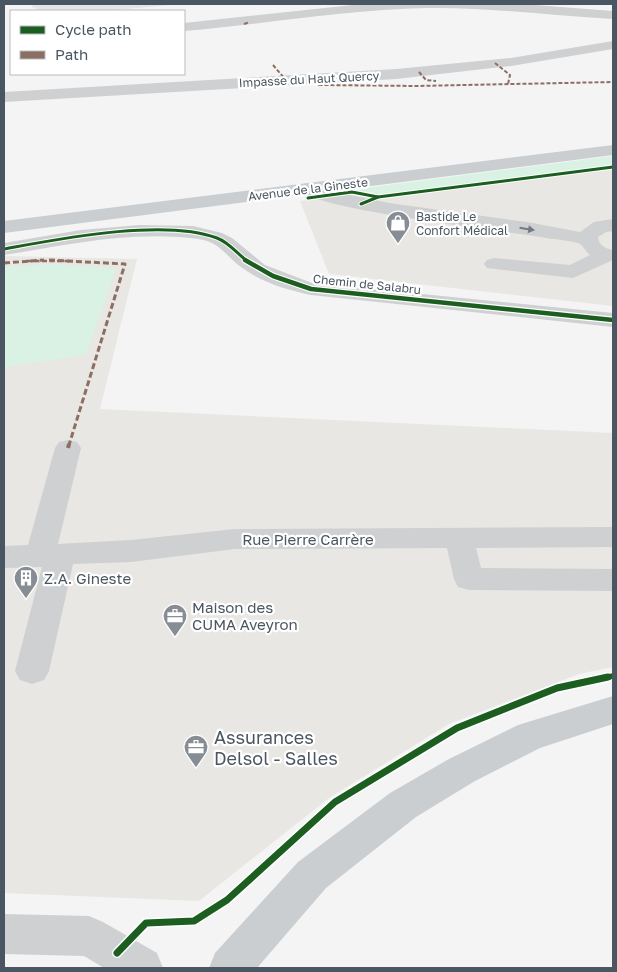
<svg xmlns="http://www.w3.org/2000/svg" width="617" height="972" viewBox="0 0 617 972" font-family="'Golos Text',sans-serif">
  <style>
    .commercial { fill: #e8e7e3 }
    .education { fill: #e6e5e6 }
    .green { fill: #d9f2e3 }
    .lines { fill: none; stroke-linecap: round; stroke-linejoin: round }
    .minor { fill: #ced0d2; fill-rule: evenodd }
    .major { fill: #caced1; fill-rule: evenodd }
    .quiet-far3 { stroke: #8d6e63; stroke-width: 2; stroke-dasharray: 4 2; stroke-linecap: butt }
    .quiet-far2 { stroke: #8d6e63; stroke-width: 2.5; stroke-dasharray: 5 2.5; stroke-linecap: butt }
    .quiet-far1 { stroke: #8d6e63; stroke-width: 3; stroke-dasharray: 6 3; stroke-linecap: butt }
    .quiet { stroke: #8d6e63; stroke-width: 4; stroke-dasharray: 8 4; stroke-linecap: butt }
    .cycleway-far3-casing { stroke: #fff; stroke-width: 5 }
    .cycleway-far2-casing { stroke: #fff; stroke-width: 7 }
    .cycleway-far1-casing { stroke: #fff; stroke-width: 9 }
    .cycleway-casing { stroke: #fff; stroke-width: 10 }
    .cycleway-far3 { stroke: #1b5e20; stroke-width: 3 }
    .cycleway-far2 { stroke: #1b5e20; stroke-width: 4.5 }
    .cycleway-far1 { stroke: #1b5e20; stroke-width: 5.5 }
    .cycleway { stroke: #1b5e20; stroke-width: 7 }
    .oneway { fill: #727b83 }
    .labels { text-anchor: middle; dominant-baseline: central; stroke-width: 4.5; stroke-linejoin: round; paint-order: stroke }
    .far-street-label { font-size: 12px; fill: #4a5661; stroke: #fff }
    .far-poi-label { font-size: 12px; fill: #4a5661; stroke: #fff; text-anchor: start }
    .street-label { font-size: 15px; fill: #4a5661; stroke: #fff }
    .poi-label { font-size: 15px; fill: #4a5661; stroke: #fff; text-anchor: start }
    .near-poi-label { font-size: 18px; fill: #4a5661; stroke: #fff; text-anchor: start }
  </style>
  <rect width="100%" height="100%" fill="#f4f4f4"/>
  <!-- commercial -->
  <g class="commercial">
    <path d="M613 165V306L329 274 300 201Z"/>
    <path d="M4 256 137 259 100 409 613 433V667L579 674 449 724 329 798 199 901 4 893Z"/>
  </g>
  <!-- education -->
  <path class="education" d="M32 4H182L104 11H41L32 7Z"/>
  <!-- green -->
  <g class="green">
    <path d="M613 156V165L385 194 360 191 357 189Z"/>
    <path d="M58 264 116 269 86 355 4 367V267Z"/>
  </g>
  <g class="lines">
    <!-- minor -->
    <g class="minor">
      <path d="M362 4H522L613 11V19C551 16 489 7 427 8 345 10 265 24 184 31V23Z"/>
      <path d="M613 41V49L511 66 396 79 4 102V92L396 69 511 58Z"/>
      <path d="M307 183 340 193 389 203 527 222 580 232 594 222 613 219V231L606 232 598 237C599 246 606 249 613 250V260L573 278 487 268 484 264 487 260 494 258 570 265 590 255C586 252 584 247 580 244 575 241 553 239 546 238 510 231 312 210 298 189L300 185Z"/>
      <path d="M139 225 193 226 222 233 232 238 265 265 312 283 613 313V327L311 295C288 290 263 283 244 269 232 262 224 249 212 243 201 238 189 238 178 237 119 233 61 246 4 255V243L81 230Z"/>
      <path d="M68 440 77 442 81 448 58 544 131 540 235 529 613 527V547L476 548 481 568 613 569V591L469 590 458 587 454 579 447 548 235 549 131 562 73 564 49 671 44 680 32 684 20 680 15 671 42 567 4 568V546L28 545 55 448 59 442Z"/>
      <path d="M4 914 89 916 103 922 157 953 163 968H104L84 956 4 954Z"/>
    </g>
    <!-- major -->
    <g class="major">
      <path d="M613 145V155L4 233V221Z"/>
      <path d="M613 696V724L540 748 475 781 416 817 326 888 257 968H209L215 953 298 862 390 793 449 759 518 725Z"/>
    </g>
    <!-- quiet-far3 -->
    <g class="quiet-far3">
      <path d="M244 24 247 23 246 21"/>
      <path d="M495 63 510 75 508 84"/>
      <path d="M273 65 286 80"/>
      <path d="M419 72 426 80 436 81"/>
      <path d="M308 79 319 85 415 86 613 82"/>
    </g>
    <!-- quiet-far2 -->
    <path class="quiet-far2" d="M27 261H73"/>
    <!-- quiet-far1 -->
    <g class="quiet-far1">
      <path d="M49 260 125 264 69 445"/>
      <path d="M4 263 44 260"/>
    </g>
    <!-- quiet -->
    <path class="quiet" d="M68 448 69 444"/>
    <defs>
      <g id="cycleway-far3">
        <path d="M308 198 352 192 378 197"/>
        <path d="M361 204 378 197 613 167"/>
        <path d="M4 249C59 239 164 218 217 238 228 242 237 253 247 261"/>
      </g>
      <path id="cycleway-far2" d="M245 260 273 276 311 289 613 320"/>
      <path id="cycleway-far1" d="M602 678 613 676"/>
      <path id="cycleway" d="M117 953 146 923 194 921 227 900 335 802 457 728 557 688 608 677"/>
    </defs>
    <!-- cycleway-far3 casing -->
    <use href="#cycleway-far3" class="cycleway-far3-casing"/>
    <!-- cycleway-far2 casing -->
    <use href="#cycleway-far2" class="cycleway-far2-casing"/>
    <!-- cycleway-far1 casing -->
    <use href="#cycleway-far1" class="cycleway-far1-casing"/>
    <!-- cycleway casing -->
    <use href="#cycleway" class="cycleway-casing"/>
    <!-- cycleway-far3 -->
    <use href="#cycleway-far3" class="cycleway-far3"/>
    <!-- cycleway-far2 -->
    <use href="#cycleway-far2" class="cycleway-far2"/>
    <!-- cycleway-far1 -->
    <use href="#cycleway-far1" class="cycleway-far1"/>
    <!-- cycleway -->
    <use href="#cycleway" class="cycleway"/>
  </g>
  <!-- one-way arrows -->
  <defs><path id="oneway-solid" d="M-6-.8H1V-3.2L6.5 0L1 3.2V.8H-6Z" transform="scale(1.25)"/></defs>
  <use class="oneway" href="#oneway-solid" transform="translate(527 229) rotate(9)"/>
  <!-- icons -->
  <defs>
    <symbol id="shop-pin" viewBox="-11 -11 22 30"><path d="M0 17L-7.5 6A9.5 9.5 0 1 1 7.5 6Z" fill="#868d94" stroke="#fff"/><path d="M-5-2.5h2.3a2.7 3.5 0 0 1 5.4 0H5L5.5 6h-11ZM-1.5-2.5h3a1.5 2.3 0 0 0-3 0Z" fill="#fff"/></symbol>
    <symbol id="building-pin" viewBox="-11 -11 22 30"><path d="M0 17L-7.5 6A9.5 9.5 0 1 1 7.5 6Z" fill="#868d94" stroke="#fff"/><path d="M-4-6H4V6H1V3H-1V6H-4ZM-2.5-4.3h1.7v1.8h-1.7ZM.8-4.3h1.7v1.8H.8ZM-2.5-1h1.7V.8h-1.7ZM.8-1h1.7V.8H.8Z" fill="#fff"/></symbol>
    <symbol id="office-pin" viewBox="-11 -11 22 30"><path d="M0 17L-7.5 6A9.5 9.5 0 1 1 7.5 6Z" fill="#868d94" stroke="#fff"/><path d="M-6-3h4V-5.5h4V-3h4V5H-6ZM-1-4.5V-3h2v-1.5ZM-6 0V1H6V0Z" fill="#fff"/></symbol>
  </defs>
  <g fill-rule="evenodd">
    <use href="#shop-pin" x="384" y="209" width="28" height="38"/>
    <use href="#building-pin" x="12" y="564" width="28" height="38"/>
    <use href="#office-pin" x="161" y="602" width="28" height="38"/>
    <use href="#office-pin" x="182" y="733" width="28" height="38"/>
  </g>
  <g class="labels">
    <!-- far-street labels -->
    <g class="far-street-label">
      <text transform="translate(309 79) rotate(-3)">Impasse du Haut Quercy</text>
      <text transform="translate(308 189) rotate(-7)">Avenue de la Gineste</text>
      <text transform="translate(367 284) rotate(6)">Chemin de Salabru</text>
    </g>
    <!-- far-poi labels -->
    <g class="far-poi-label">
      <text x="416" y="216">Bastide Le<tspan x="416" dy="14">Confort Médical</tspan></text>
    </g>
    <!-- street labels -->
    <g class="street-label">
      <text x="308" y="539">Rue Pierre Carrère</text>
    </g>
    <!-- poi labels -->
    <g class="poi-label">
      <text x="44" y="578">Z.A. Gineste</text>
      <text x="192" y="607">Maison des<tspan x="192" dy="17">CUMA Aveyron</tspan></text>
    </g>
    <!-- near-poi labels -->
    <g class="near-poi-label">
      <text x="214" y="737">Assurances<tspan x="214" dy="21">Delsol - Salles</tspan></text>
    </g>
  </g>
  <!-- border -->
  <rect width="617" height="972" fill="none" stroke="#4a5661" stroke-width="10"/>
  <!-- legend -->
  <rect x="10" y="10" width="175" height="65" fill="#ffffff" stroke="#b7bbc0"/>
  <rect x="20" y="26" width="25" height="8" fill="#1b5e20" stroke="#b7bbc0"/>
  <text x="55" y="35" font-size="15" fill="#4a5661">Cycle path</text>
  <rect x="20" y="51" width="25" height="8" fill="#8d6e63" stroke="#b7bbc0"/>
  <text x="55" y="60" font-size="15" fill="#4a5661">Path</text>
</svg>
